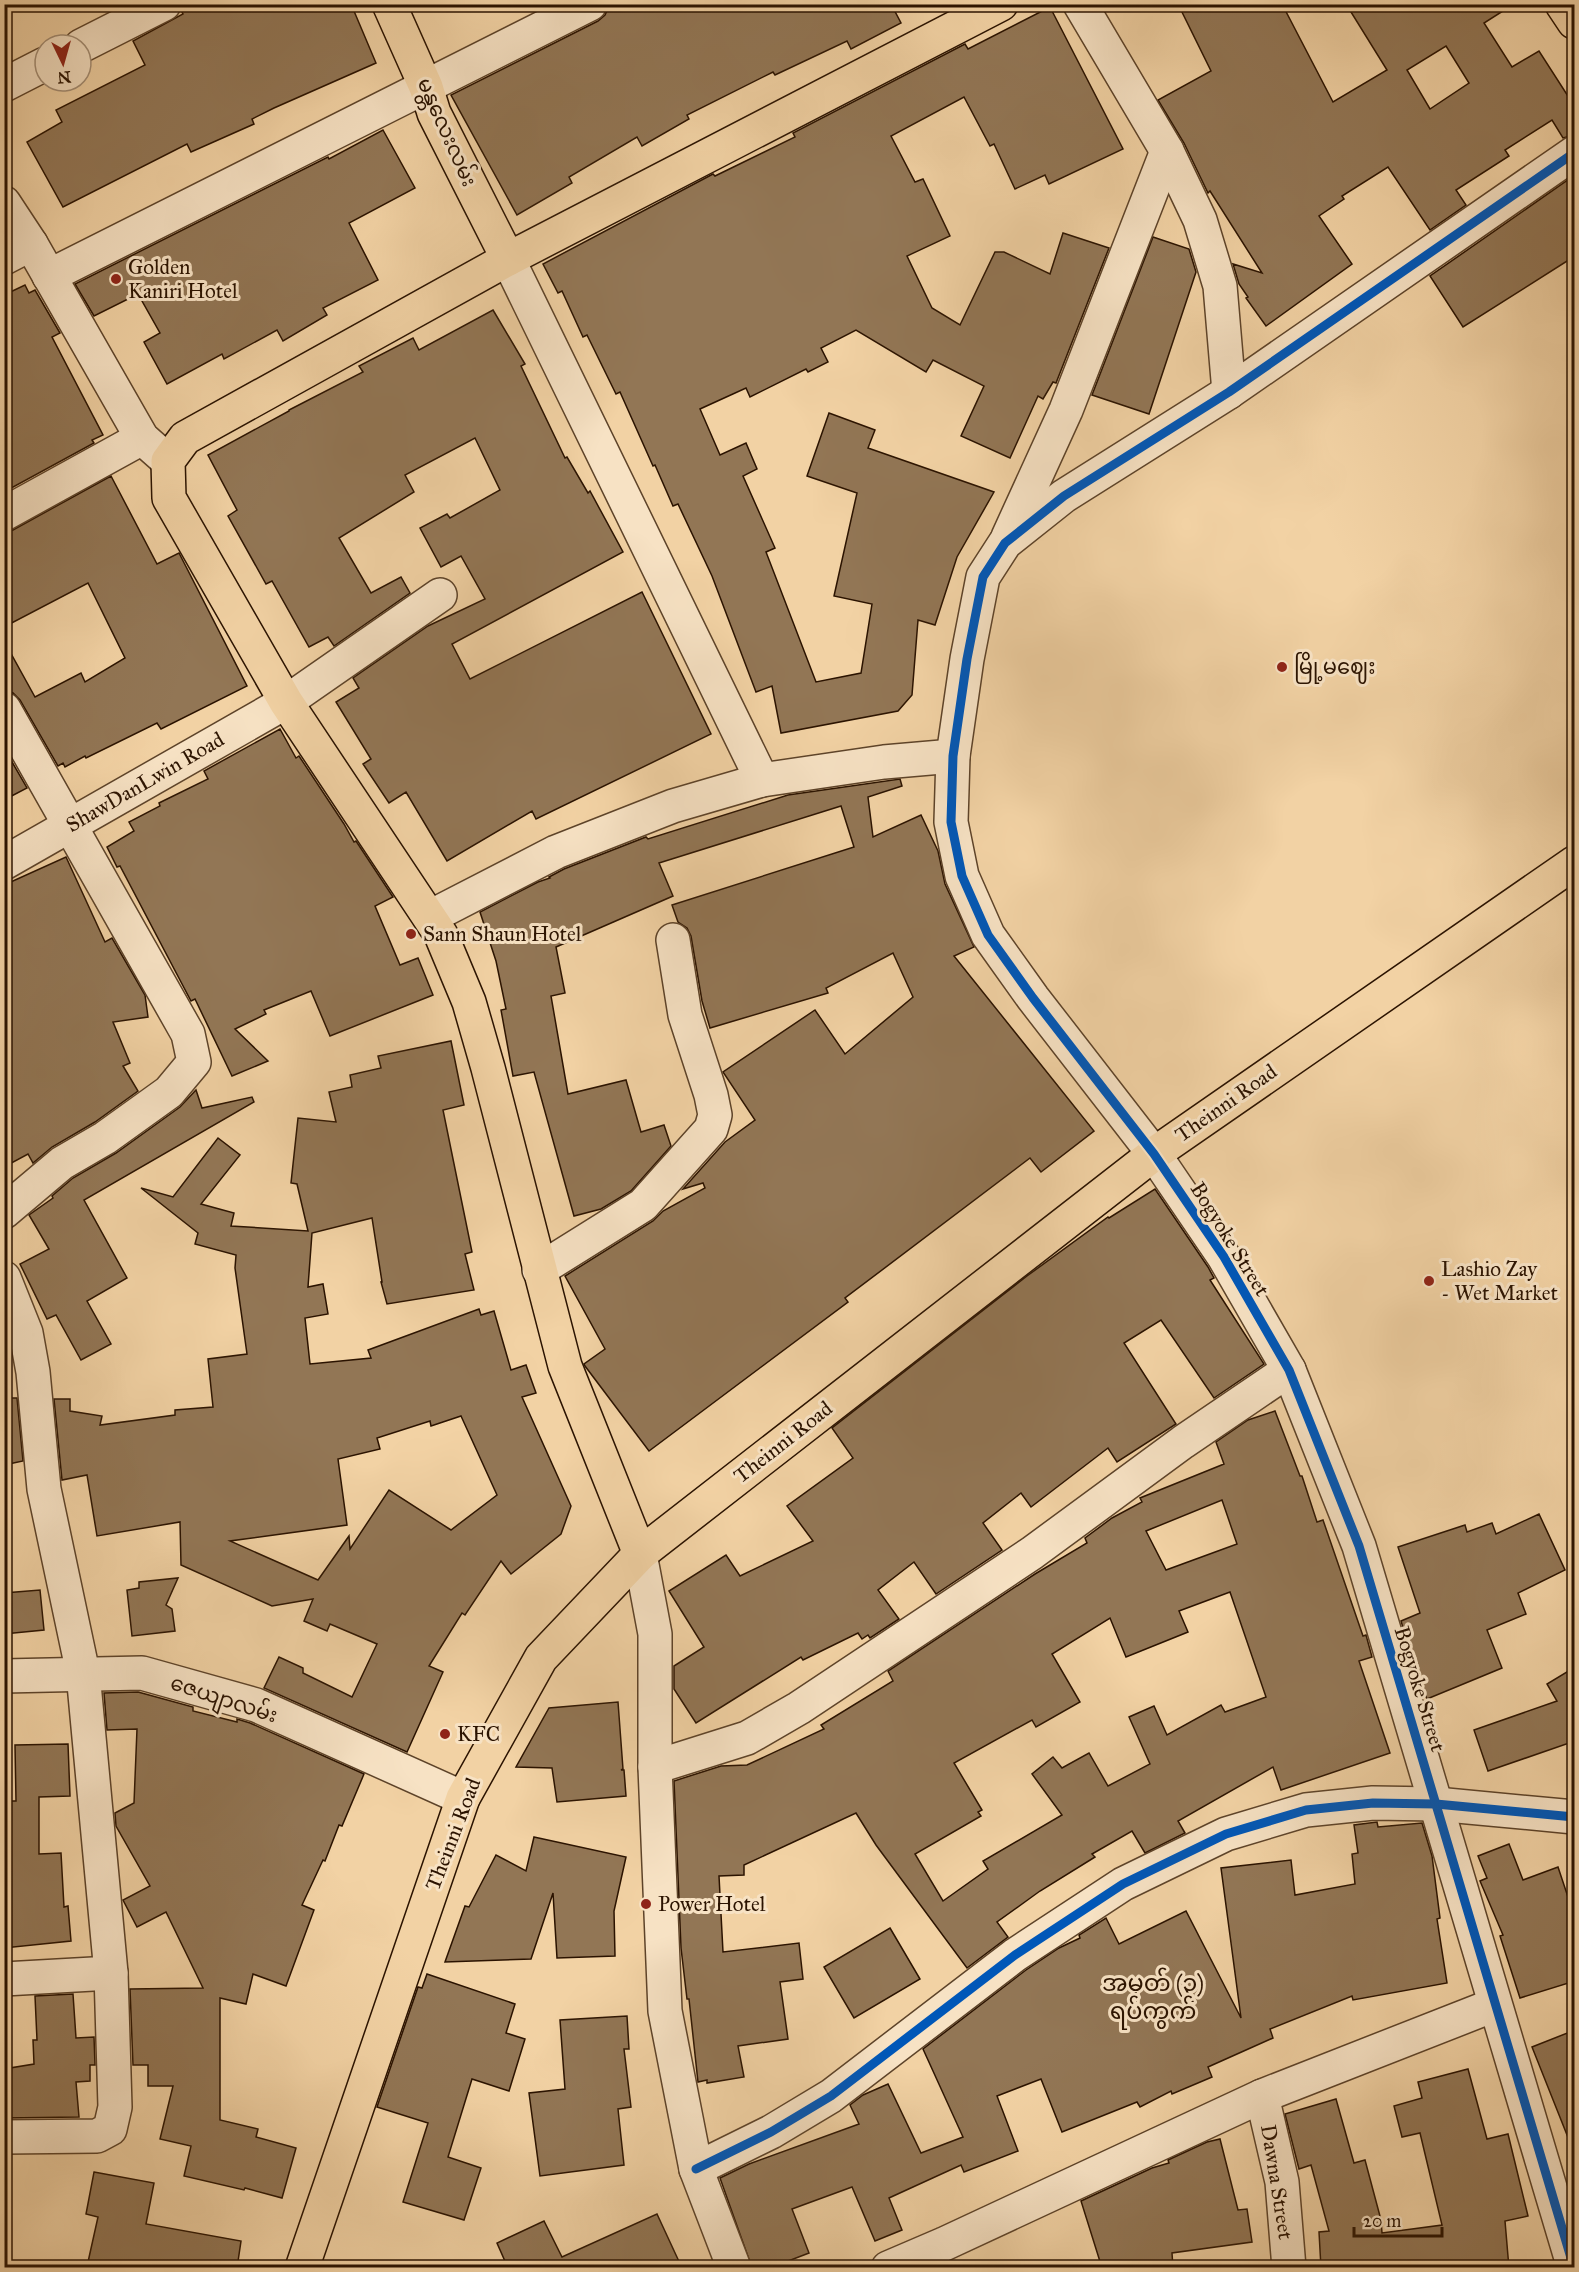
<svg xmlns="http://www.w3.org/2000/svg" width="1579" height="2272" viewBox="0 0 1579 2272" font-family="'IM FELL Great Primer','Noto Sans Myanmar',serif">
  <style>
    .building { fill: #927655; stroke: #2b1300; stroke-width: 1.5; fill-rule: evenodd }
    .lines { fill: none; stroke-linecap: round; stroke-linejoin: round }
    .minor-casing { stroke: #5d4329; stroke-width: 36 }
    .major-casing { stroke: #2b1300; stroke-width: 36 }
    .minor { stroke: #f7e2c4; stroke-width: 33 }
    .major { stroke: #f2d2a4; stroke-width: 33 }
    .cycleway-casing { stroke: #f7e2c4; stroke-width: 13 }
    .cycleway { stroke: #0057b8; stroke-width: 9 }
    .poi-dot { fill: #8f2418; stroke: #f7e2c4; stroke-width: 2 }
    .labels { text-anchor: middle; dominant-baseline: central; stroke-width: 6; stroke-linejoin: round; paint-order: stroke }
    .street-label { font-size: 21px; fill: #2b1300; stroke: #f7e2c4 }
    .poi-label { font-size: 21px; fill: #2b1300; stroke: #f7e2c4; text-anchor: start }
    .quarter-label { font-size: 24px; fill: #2b1300; stroke: #f7e2c4 }
  </style>
  <rect width="100%" height="100%" fill="#f2d2a4"/>
  <filter id="stains"><feTurbulence type="fractalNoise" baseFrequency=".00333" numOctaves="4"/><feColorMatrix values="0 0 0 0 .2 0 0 0 0 .09 0 0 0 0 .02 0 0 0 .5 -.17"/></filter>
  <radialGradient id="worn" r=".72"><stop offset=".6" stop-color="#630" stop-opacity="0"/><stop offset="1" stop-color="#630" stop-opacity=".3"/></radialGradient>
  <!-- building -->
  <g class="building">
    <path d="M183 4H351L376 63 274 108 252 119 254 124 191 152 187 144 63 207 27 142 62 122 56 110 145 65 133 41 183 14 181 10Z"/>
    <path d="M610 4H891L901 23 851 49 847 41 775 75 773 72 687 115 689 119 642 146 637 137 569 177 572 183 517 215 451 95 598 21 605 15Z"/>
    <path d="M1178 4H1282L1333 102 1387 70 1346 4H1514L1484 23 1512 67 1539 51 1575 107V135L1563 138 1552 120 1505 150 1509 156 1456 190 1466 205 1430 230 1388 167 1342 196 1344 199 1319 216 1352 264 1266 326 1246 298 1248 297 1239 284 1233 264 1262 273 1210 191 1208 193 1184 143 1158 100 1211 71ZM1446 46 1469 83 1430 109 1407 70Z"/>
    <path d="M1050 7 1123 149 1049 184 1045 175 1015 189 994 144 990 146 964 97 891 136 915 182 923 179 950 236 907 256 932 308 960 325 995 252H1004L1050 274 1063 233 1109 248 1056 383 1053 382 1043 399 1038 396 1010 458 961 436 984 386 933 360 926 372 856 330 821 348 828 362 808 372 806 369 750 397 746 388 700 409 720 455 746 443 757 469 743 476 775 548 766 552 816 682 861 673 872 604 834 596 857 493 807 476 829 413 875 430 868 448 994 492 957 557 935 625 918 620 912 695 898 711 781 733 772 686 756 692 712 576 678 504 673 506 655 465 653 466 620 392 616 394 587 335 583 337 562 291 558 293 543 264 713 174 715 176 795 137 793 133 965 44 968 49Z"/>
    <path d="M383 130 415 188 349 223 378 280 323 308 327 315 283 341 277 330 224 359 222 354 167 384 144 342 160 333 138 294 94 316 75 284 328 157 329 159Z"/>
    <path d="M1575 175V256L1463 327 1430 276Z"/>
    <path d="M1153 237 1189 249 1196 272 1149 414 1092 395Z"/>
    <path d="M25 285 29 293 35 290 60 333 52 337 103 435 92 440 94 443 4 492V295Z"/>
    <path d="M493 310 525 364 521 366 565 458 567 457 588 493 590 491 623 552 452 644 470 679 642 592 711 734 536 819 532 811 447 861 406 792 389 803 363 764 371 759 336 702 359 688 353 678 428 626 485 599 461 556 441 567 420 528 447 514 450 518 500 490 475 438 405 475 414 492 339 538 371 593 401 577 410 593 334 646 328 637 309 647 272 581 266 584 228 516 237 510 208 455 289 411V410L363 372 359 366 413 338 419 350Z"/>
    <path d="M111 476 157 564 179 553 247 686 161 729 157 723 86 758 85 756 65 767 63 763 58 766 20 700 13 693 4 690V641L35 697 81 673 85 682 125 658 88 583 4 627V533L13 530Z"/>
    <path d="M280 729 296 758 299 756 344 824 354 842 356 841 393 897 375 906 400 965 418 958 433 995 330 1036 311 991 264 1010 266 1014 235 1029 268 1061 232 1076 195 999 191 1001 120 866 117 867 107 847 134 831 129 822 160 806 159 803 208 779 204 771Z"/>
    <path d="M4 748 27 788 4 800Z"/>
    <path d="M900 779 902 786 868 797 873 837 921 815 938 851 945 884 974 947 954 956 1094 1131 1041 1172 1030 1158 845 1298 848 1302 649 1451 585 1366 584 1364 605 1349 565 1276 653 1221 663 1211 705 1188 703 1183 683 1189 725 1142 755 1120 723 1072 815 1010 845 1054 913 997 893 953 826 988 828 993 710 1028 702 1001 691 936 687 928 678 922 672 905 854 847 841 806 659 863 673 896 556 947 565 993 551 996 568 1094 626 1080 641 1132 664 1125 671 1146 631 1191 601 1209 574 1216 534 1072 513 1076 501 1010 506 1009 496 961 480 912 538 882 550 878 549 877 564 869 646 837 648 839 788 795Z"/>
    <path d="M66 857 105 942 112 938 145 995 148 1017 113 1022 130 1063 123 1066 138 1091 95 1122 52 1147 33 1163 28 1154 4 1167V885Z"/>
    <path d="M451 1041 464 1105 443 1110 472 1252 465 1254 474 1290 387 1304 381 1282H382L372 1218 312 1233 308 1287 323 1284 328 1314 305 1318 310 1364 371 1358 368 1350 479 1309 481 1315 494 1311 511 1370 526 1365 536 1393 522 1397 571 1506 561 1534 511 1574 501 1561 465 1615 462 1613 429 1666 443 1672 407 1752 264 1688 279 1657 303 1668V1673L352 1697 377 1644 330 1624 327 1631 304 1621 313 1599 272 1606 181 1565 180 1522 97 1536 87 1475 62 1480 54 1399H70V1411L102 1416 100 1425 175 1415V1410L213 1407 208 1359 247 1354 235 1268 236 1255 195 1244 198 1233 141 1188 173 1197 218 1138 240 1155 201 1204 234 1213 231 1226 308 1231 297 1184 291 1183 298 1118 336 1122 329 1092 352 1087 350 1075 381 1068 378 1056ZM461 1416 497 1495 451 1530 389 1490 350 1549 349 1536 318 1580 230 1541 347 1525 338 1459 380 1449 377 1438 430 1421 431 1426Z"/>
    <path d="M196 1090 202 1108 252 1097 254 1102 84 1200 127 1278 87 1301 111 1344 81 1360 56 1315 47 1319 20 1264 49 1249 29 1215 53 1198 52 1196 73 1178 116 1153 180 1107Z"/>
    <path d="M1155 1189 1208 1267 1214 1278 1210 1280 1264 1364 1214 1398 1161 1320 1124 1343 1176 1424 1117 1462 1108 1448 1031 1507 1021 1493 983 1523 1002 1550 936 1594 914 1562 878 1590 899 1619 870 1638 868 1635 862 1639 858 1633 803 1660 801 1657 696 1723 674 1689V1666L704 1647 669 1591 726 1555 740 1576 813 1541 787 1506 853 1458 832 1428 1027 1276 1108 1217 1109 1218Z"/>
    <path d="M4 1398H17L23 1461 4 1465Z"/>
    <path d="M1275 1411 1300 1476H1302L1317 1522 1323 1520 1363 1636 1366 1635 1372 1657 1359 1661 1390 1753 1281 1790 1273 1767 1178 1821 1185 1833 1145 1853 1132 1831 1092 1854 1095 1857 1040 1891 997 1922 1008 1937 967 1968 876 1845 856 1813 744 1865V1875L719 1876 723 1952 799 1943 803 1979 780 1982 788 2039 738 2046 744 2077 707 2083V2080L698 2082 689 1999H687L681 1948 674 1781 721 1766 747 1765 824 1729 821 1725 893 1681 888 1671 1035 1574 1087 1543 1085 1538 1112 1518 1142 1502 1140 1498 1224 1464 1216 1442 1248 1420ZM1222 1500 1237 1544 1166 1570 1146 1531ZM1230 1592 1266 1697 1225 1712 1221 1705 1167 1735 1154 1706 1129 1717 1150 1764 1108 1786 1089 1753 1062 1768 1053 1757 1032 1774 1062 1815 983 1861 988 1869 943 1901 915 1854 981 1816 978 1812 982 1810 954 1763 1032 1720 1036 1727 1080 1702 1052 1654 1110 1618 1126 1657 1188 1632 1179 1611Z"/>
    <path d="M1539 1514 1565 1570 1518 1593 1526 1614 1487 1630 1502 1668 1427 1699 1416 1672 1401 1621 1420 1613 1398 1547 1465 1525 1467 1532 1492 1523 1496 1534Z"/>
    <path d="M178 1578 166 1605 172 1609 175 1631 132 1636 127 1590 139 1588V1582Z"/>
    <path d="M40 1590 44 1630 4 1634V1593Z"/>
    <path d="M1575 1667V1741L1488 1771 1474 1730 1557 1701 1547 1684Z"/>
    <path d="M138 1692 193 1707V1711L237 1722V1719L250 1723 364 1774 342 1826 339 1825 325 1861 323 1860 302 1905 314 1910 286 1986 253 1974 246 2004 220 1998V2120L258 2129 256 2137 296 2148 282 2198 245 2188 244 2190 184 2176 191 2146 160 2139 173 2086H148V2065H133L130 1989 203 1988 166 1912 137 1927 123 1900 150 1886 116 1826 115 1813 134 1803 137 1729 107 1730 104 1693Z"/>
    <path d="M618 1702 623 1769 621 1770H624L626 1796 557 1802 552 1768 516 1767 549 1708Z"/>
    <path d="M68 1744 70 1796 39 1797V1854L61 1853 64 1907 68 1906 71 1941 4 1948V1801H16L15 1745Z"/>
    <path d="M1377 1822 1378 1827 1422 1823 1432 1856 1440 1918 1437 1919 1447 1983 1353 2000 1352 1996 1270 2029 1273 2038 1208 2067 1212 2077 1172 2094 1171 2091 1140 2107 1137 2102 1062 2132 1041 2079 997 2096 1018 2151 964 2172 961 2165 889 2198 902 2230 875 2241 852 2187 792 2209 809 2253 770 2268H752L720 2178 749 2164 859 2124 850 2105 863 2095 888 2084 921 2153 963 2137 923 2049 1026 1970 1059 1948 1080 1938 1079 1935 1106 1918 1119 1944 1186 1911 1241 2018 1221 1868 1291 1860 1295 1895 1355 1884 1352 1854 1358 1853 1354 1825Z"/>
    <path d="M534 1837 626 1857 614 1911 615 1956 557 1958 553 1893 531 1959 445 1962 465 1906 469 1907 496 1855 526 1871Z"/>
    <path d="M1509 1844 1523 1880 1558 1867 1575 1918V1981L1520 1998 1500 1936 1503 1935 1480 1881 1487 1878 1478 1856Z"/>
    <path d="M890 1928 920 1979 854 2018 824 1967Z"/>
    <path d="M427 1974 515 2004 506 2033 525 2039 509 2091 472 2079 448 2157 481 2168 464 2220 403 2202 428 2123 377 2107 418 1987 422 1988Z"/>
    <path d="M73 1994 76 2038 94 2037 95 2065H90V2081L76 2082 79 2117 4 2118V2069L34 2064 33 2040H37L35 1996Z"/>
    <path d="M627 2016 629 2049H624L631 2107 618 2109 624 2165 540 2176 529 2093 565 2089 560 2020Z"/>
    <path d="M1575 2030V2150H1573L1532 2047Z"/>
    <path d="M1468 2069 1487 2139 1508 2134 1528 2216 1505 2221 1509 2268H1321L1319 2232 1329 2231 1311 2165 1299 2169 1285 2114 1336 2099 1354 2163 1365 2160 1381 2220 1382 2233 1442 2225 1420 2133 1402 2137 1394 2106 1422 2098 1418 2082Z"/>
    <path d="M1220 2139 1238 2210 1247 2209 1252 2242 1172 2253 1173 2268H1102L1081 2201 1152 2168 1169 2163 1168 2160 1207 2142Z"/>
    <path d="M94 2172 154 2183 146 2224 241 2241 237 2268H115L88 2262 98 2217 86 2214Z"/>
    <path d="M657 2214 682 2268H508L497 2243 544 2221 562 2257Z"/>
  </g>
  <g class="lines">
    <defs>
      <g id="minor">
        <path d="M1080 4 1167 151 1200 220 1220 286 1229 392"/>
        <path d="M81 46 164 4"/>
        <path d="M4 85 45 64"/>
        <path d="M4 203 31 244 142 438 168 461"/>
        <path d="M4 258 31 244"/>
        <path d="M508 259 762 780 884 762 953 756"/>
        <path d="M49 276 590 4"/>
        <path d="M4 514 142 438"/>
        <path d="M1008 537 1066 410 1167 151"/>
        <path d="M4 709 188 1034 194 1062 169 1092 105 1138 62 1163 4 1212"/>
        <path d="M4 863 286 702 440 595"/>
        <path d="M430 917 556 852 673 806 762 780"/>
        <path d="M539 1270 643 1205 711 1129 715 1115 711 1095 685 1015 673 940"/>
        <path d="M4 1278 26 1333 33 1372 44 1489 83 1673 111 1973 115 2107 110 2129 97 2136 4 2137"/>
        <path d="M640 1554 655 1634V1767L665 2011 696 2169 734 2268"/>
        <path d="M4 1676 142 1673 256 1705 463 1798"/>
        <path d="M655 1767 747 1738 799 1708 1032 1553 1183 1442 1289 1370"/>
        <path d="M4 1979 111 1973"/>
        <path d="M1262 2096 1282 2182 1289 2268"/>
        <path d="M696 2169 771 2132 831 2096 1015 1955 1123 1884 1226 1834 1306 1810 1373 1803 1436 1804 1574 1817"/>
        <path d="M888 2268 944 2244 1262 2096 1494 2005"/>
        <path d="M1574 2268 1359 1546 1289 1370 1224 1257 1154 1154 1033 998 988 935 962 876 951 822 953 756 967 659 983 577 1005 543 1064 496 1229 392 1574 153"/>
      </g>
      <g id="major">
        <path d="M389 4 426 87 434 113 508 259"/>
        <path d="M1562 4 1574 22"/>
        <path d="M640 1554 565 1366 488 1068 469 1002 441 935 286 702 169 498 168 461 185 438 508 259 1001 4"/>
        <path d="M302 2268 463 1798 541 1658 640 1554 1154 1154 1574 863"/>
      </g>
    </defs>
    <!-- minor casing -->
    <use href="#minor" class="minor-casing"/>
    <!-- major casing -->
    <use href="#major" class="major-casing"/>
    <!-- minor -->
    <use href="#minor" class="minor"/>
    <!-- major -->
    <use href="#major" class="major"/>
    <defs>
      <g id="cycleway">
        <path d="M696 2169 771 2132 831 2096 1015 1955 1123 1884 1226 1834 1306 1810 1373 1803 1436 1804 1574 1817"/>
        <path d="M1574 2268 1359 1546 1289 1370 1224 1257 1154 1154 1033 998 988 935 962 876 951 822 953 756 967 659 983 577 1005 543 1064 496 1229 392 1574 153"/>
      </g>
    </defs>
    <!-- cycleway casing -->
    <use href="#cycleway" class="cycleway-casing"/>
    <!-- cycleway -->
    <use href="#cycleway" class="cycleway"/>
  </g>
  <!-- markers -->
  <g class="poi-dot">
    <circle cx="116" cy="279" r="6"/>
    <circle cx="1282" cy="667" r="6"/>
    <circle cx="411" cy="934" r="6"/>
    <circle cx="1429" cy="1281" r="6"/>
    <circle cx="445" cy="1734" r="6"/>
    <circle cx="646" cy="1904" r="6"/>
  </g>
  <g class="labels">
    <!-- street labels -->
    <g class="street-label">
      <text transform="translate(447 132) rotate(66)">မန္တလေးလမ်း</text>
      <text transform="translate(145 782) rotate(-30)">ShawDanLwin Road</text>
      <text transform="translate(1226 1103) rotate(-35)">Theinni Road</text>
      <text transform="translate(1230 1239) rotate(58)">Bogyoke Street</text>
      <text transform="translate(783 1442) rotate(-38)">Theinni Road</text>
      <text transform="translate(1420 1689) rotate(73)">Bogyoke Street</text>
      <text transform="translate(224 1699) rotate(18)">ဇေယျာလမ်း</text>
      <text transform="translate(453 1834) rotate(-69)">Theinni Road</text>
      <text transform="translate(1277 2182) rotate(81)">Dawna Street</text>
    </g>
    <!-- poi labels -->
    <g class="poi-label">
      <text x="128" y="267">Golden<tspan x="128" dy="24">Kaniri Hotel</tspan></text>
      <text x="1294" y="667">မြို့မဈေး</text>
      <text x="423" y="934">Sann Shaun Hotel</text>
      <text x="1441" y="1269">Lashio Zay<tspan x="1441" dy="24">- Wet Market</tspan></text>
      <text x="457" y="1734">KFC</text>
      <text x="658" y="1904">Power Hotel</text>
    </g>
    <!-- quarter labels -->
    <g class="quarter-label">
      <text x="1153" y="1983">အမှတ် (၃)<tspan x="1153" dy="28">ရပ်ကွက်</tspan></text>
    </g>
  </g>
  <!-- margin -->
  <rect width="1579" height="2272" fill="none" stroke="#f2d2a4" stroke-width="24"/>
  <rect x="6" y="6" width="1567" height="2260" fill="none" stroke="#2b1300" stroke-width="3"/>
  <rect x="12" y="12" width="1555" height="2248" fill="none" stroke="#2b1300" stroke-width="1.5"/>
  <!-- north arrow -->
  <g transform="translate(63 63) rotate(175)"><circle r="28" fill="#f7e2c4" stroke="#a58f76" stroke-width="1.5"/>
  <path d="M0-4.5L10 22L0 15L-10 22Z" fill="#8f2418"/>
  <text y="-9" font-size="16" font-weight="bold" text-anchor="middle" fill="#2b1300">N</text>
  </g>
  <!-- scale -->
  <path d="M1354 2227v9h88v-9" fill="none" stroke="#2b1300" stroke-width="3"/>
  <text x="1363" y="2227" font-size="18" fill="#2b1300" stroke="#f7e2c4" stroke-width="4.5" paint-order="stroke">20 m</text>
  <rect width="100%" height="100%" filter="url(#stains)"/>
  <rect width="100%" height="100%" fill="url(#worn)"/>
</svg>
